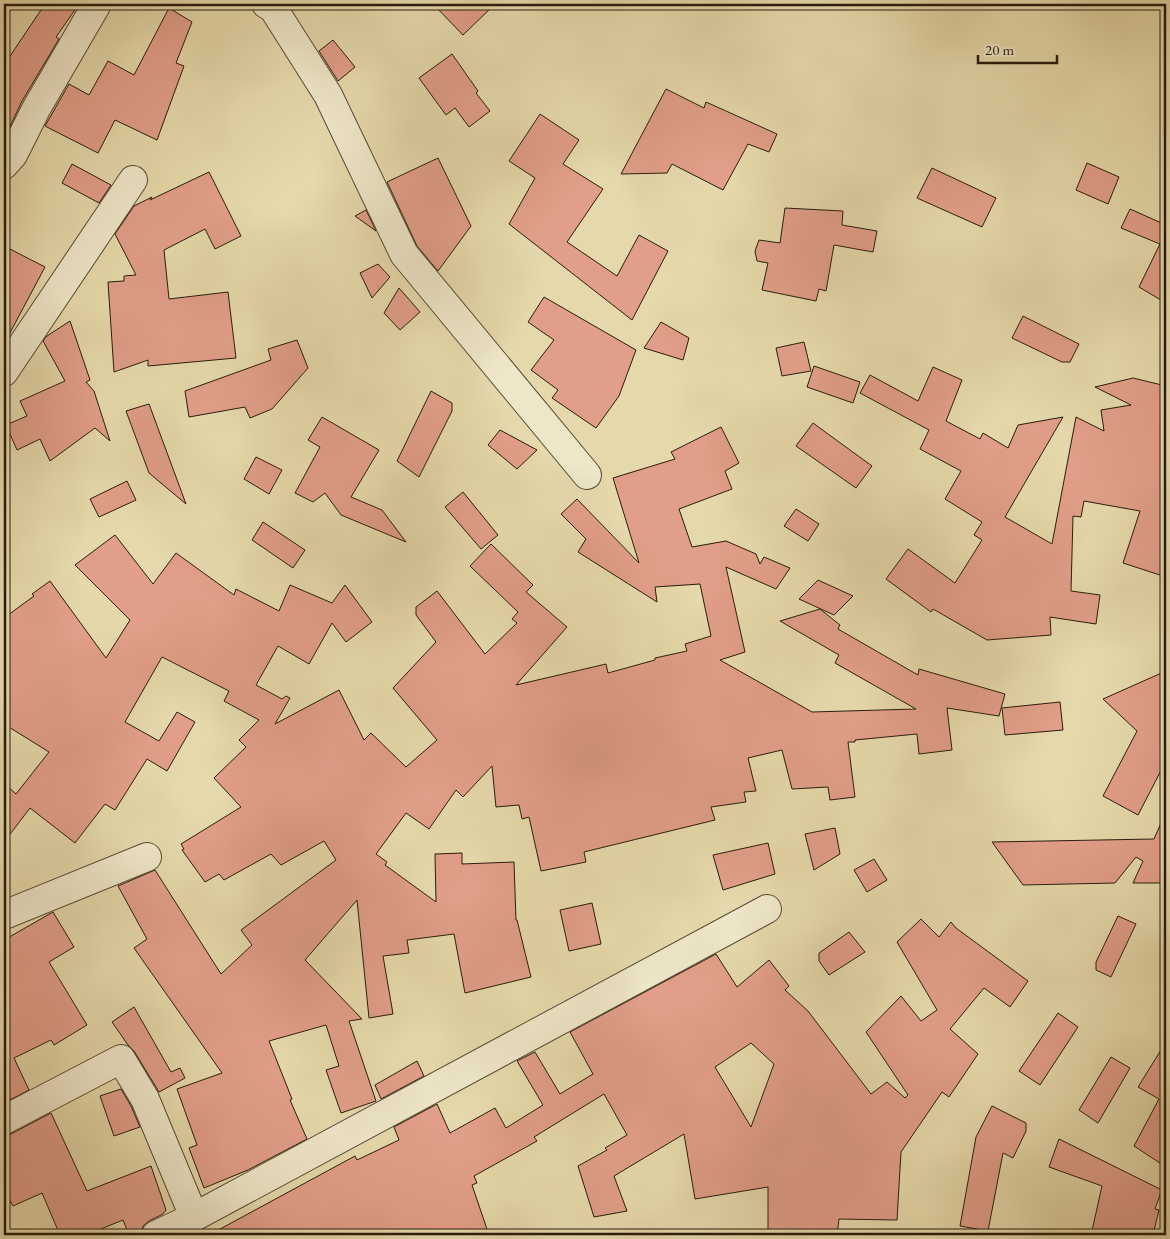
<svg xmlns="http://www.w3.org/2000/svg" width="1170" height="1239" viewBox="0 0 1170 1239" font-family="'EB Garamond',serif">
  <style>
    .building { fill: #e19e88; stroke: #291c0c; fill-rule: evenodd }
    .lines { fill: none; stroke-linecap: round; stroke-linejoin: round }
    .minor-casing { stroke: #584b34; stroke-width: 30 }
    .minor { stroke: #eee6c8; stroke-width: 28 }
  </style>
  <rect width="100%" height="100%" fill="#e5d8aa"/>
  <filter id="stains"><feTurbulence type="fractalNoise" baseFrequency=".004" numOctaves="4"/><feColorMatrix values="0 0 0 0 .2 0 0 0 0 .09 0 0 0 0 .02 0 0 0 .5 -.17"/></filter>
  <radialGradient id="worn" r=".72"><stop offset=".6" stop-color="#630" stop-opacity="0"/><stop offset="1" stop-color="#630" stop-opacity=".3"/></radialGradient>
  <!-- building -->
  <g class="building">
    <path d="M45 4H79L56 37 59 39 22 101 4 139V65Z"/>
    <path d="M433 4H495L463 35Z"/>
    <path d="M169 8 192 22 176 63 184 66 157 140 115 120 98 153 45 126 69 84 89 95 108 61 134 75Z"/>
    <path d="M333 40 355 67 338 81 319 51Z"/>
    <path d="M452 54 478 91 476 93 490 111 469 127 455 108 446 115 419 78Z"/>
    <path d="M666 89 704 108 706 102 777 134 769 152 748 144 723 190 672 164 667 173 621 174Z"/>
    <path d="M540 114 579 140 563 164 603 189 567 242 617 276 639 235 668 251 632 320 509 224 535 178 509 161Z"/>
    <path d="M438 158 471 226 438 271 417 246 387 182Z"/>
    <path d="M1087 163 1119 177 1108 204 1076 190Z"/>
    <path d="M72 164 111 185 99 203 62 183Z"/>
    <path d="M932 168 996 198 982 227 917 198Z"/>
    <path d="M209 172 241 236 215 249 205 229 164 250 169 299 228 292 236 358 148 366V360L114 372 108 282 124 281V276L136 275 115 234 134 206 152 197 150 200Z"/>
    <path d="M785 208 843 211 842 225 877 231 873 252 834 245 826 291 819 289 816 301 762 290 768 263 757 261 755 251 759 240 780 243Z"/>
    <path d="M1130 209 1166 225V303L1139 287 1160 244 1121 228Z"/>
    <path d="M366 210 376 231 355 216Z"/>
    <path d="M4 246 45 267 4 344Z"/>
    <path d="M378 264 390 277 372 298 360 273Z"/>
    <path d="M399 288 420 312 400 330 384 313Z"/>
    <path d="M544 297 636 350 619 396 596 428 552 398 558 390 531 370 554 340 528 322Z"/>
    <path d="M1023 316 1079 344 1070 362H1062L1012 338Z"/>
    <path d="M70 321 90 380 86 382 94 391 110 441 95 428 50 461 40 439 17 450 6 425 27 416 20 401 65 381 43 341 47 336Z"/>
    <path d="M661 322 689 338 683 360 644 348Z"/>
    <path d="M297 340 308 368 272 409 250 418 245 407 189 417 185 391 271 360 268 349Z"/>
    <path d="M804 342 811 371 782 376 776 348Z"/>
    <path d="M814 366 860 382 853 403 807 387Z"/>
    <path d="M933 367 962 380 946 421 980 439 983 433 1008 448 1018 425 1063 417 1005 517 1052 544 1076 417 1104 431 1101 410 1131 405 1095 387 1133 378 1166 386V577L1123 563 1140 511 1084 501 1081 517 1073 516 1071 591 1100 595 1096 624 1050 617 1051 635 987 640 933 609 931 612 886 579 908 549 955 583 982 540 974 535 982 522 945 499 961 471 920 449 929 430 860 393 870 375 918 401Z"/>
    <path d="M431 391 452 403V411L419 477 397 461Z"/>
    <path d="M149 404 186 504 149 473 126 411Z"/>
    <path d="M322 417 379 450 351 497 382 510 406 542 341 515 325 493 313 502 295 493 320 447 308 440Z"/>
    <path d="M813 423 872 466 856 488 796 446Z"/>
    <path d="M721 427 739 463 725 471 732 489 679 509 692 547 726 541 756 554 760 564 764 557 790 568 776 589 726 567 745 652 720 660 812 712 916 709 835 663 839 655 780 621 820 609 840 625 838 629 918 675 919 669 1005 694 999 716 947 708 952 750 919 754 917 734 855 740V742H848L855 797 830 800 828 787 792 789 782 750 748 758 756 791 744 792 746 802 711 807 715 820 584 852 586 862 541 871 529 817 522 819 519 805 496 807 492 766 463 797 456 790 429 829 406 813 376 854 387 862 385 865 436 902 435 854 462 853V864L514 862 516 920H517L531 977 465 993 454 934 407 940 409 953 383 956 393 1014 369 1018 357 900 305 960 362 1019 349 1021 376 1101 341 1113 326 1070 339 1066 326 1025 269 1041 292 1099 290 1100 307 1139 248 1170 204 1188 189 1148 197 1145 177 1089 222 1073 134 948 147 939 118 886 155 870 221 974 252 945 241 930 336 860 324 841 281 865 271 854 224 880 219 874 205 882 182 850 184 849 181 844 241 807 214 778 246 747 239 740 259 720 224 701 229 691 162 657 125 722 159 741 177 712 195 722 167 771 147 759 115 810 105 804 75 843 30 808 4 842V783L16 794 49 752 4 724V618L34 596 32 594 50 581 106 658 130 620 75 565 115 535 153 584 176 553 234 595 236 589 279 611 290 585 332 603 345 585 372 622 346 642 332 623 309 664 278 646 256 685 282 699 286 696 290 698 275 724 339 690 364 740 371 733 406 767 437 740 393 688 436 642 416 615V607L437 591 485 654 517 623 512 619 518 612 470 566 491 544 533 585 526 592 567 627 516 685 606 664 608 673 655 660V658L687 651 685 644 711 636 700 584 655 587 657 602 578 552 586 539 561 514 577 499 639 563 613 478 675 459 671 452Z"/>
    <path d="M500 430 537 450 517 469 488 445Z"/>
    <path d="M256 457 282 470 269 494 244 479Z"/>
    <path d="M127 481 136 500 99 517 90 499Z"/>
    <path d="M463 492 498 535 481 549 445 507Z"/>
    <path d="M796 509 819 524 808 541 784 526Z"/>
    <path d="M263 522 305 550 293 568 252 540Z"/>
    <path d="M818 580 853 596 834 615 799 599Z"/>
    <path d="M1166 671V761L1138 815 1103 796 1137 731 1103 699Z"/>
    <path d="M1060 702 1063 730 1005 735 1002 708Z"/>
    <path d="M1161 823 1162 883H1133L1143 861 1136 857 1115 883 1023 885 992 842 1154 839Z"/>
    <path d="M835 828 840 854 814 870 805 834Z"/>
    <path d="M768 843 775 874 723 890 713 855Z"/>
    <path d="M874 859 887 880 867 892 854 870Z"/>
    <path d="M592 903 601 944 569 951 560 910Z"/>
    <path d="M53 912 74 947 49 962 87 1025 54 1045 51 1040 14 1058 29 1090 4 1103V940Z"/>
    <path d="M1118 916 1136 924 1111 977 1096 970V962Z"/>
    <path d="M921 919 939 937 951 922 956 928 1028 981 1010 1007 984 988 950 1029 978 1054 949 1097 942 1092 901 1152 897 1220 839 1219 837 1235H768V1187L695 1199 684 1134 614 1176 627 1211 594 1217 578 1166 607 1150 605 1148 627 1135 604 1094 534 1137 537 1141 474 1176 477 1183 472 1185 489 1235H209L355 1156 357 1160 399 1140 394 1127 437 1104 450 1133 495 1108 506 1128 543 1105 517 1061 535 1052 560 1094 593 1074 570 1032 716 954 737 987 769 960 789 986 785 990 808 1011 871 1094 887 1082 905 1098 908 1095 866 1032 901 996 921 1021 937 1010 897 942ZM751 1043 774 1064 751 1127 715 1067Z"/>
    <path d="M849 932 865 952 829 975 819 961V953Z"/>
    <path d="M134 1007 171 1072 180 1068 185 1078 159 1092 134 1051 128 1045 112 1022Z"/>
    <path d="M1058 1013 1078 1027 1040 1085 1019 1071Z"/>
    <path d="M1166 1042V1167L1134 1146 1159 1099 1138 1087Z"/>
    <path d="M1111 1057 1130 1068 1098 1123 1079 1110Z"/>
    <path d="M417 1061 424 1076 381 1099 375 1085Z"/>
    <path d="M121 1089 131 1106 140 1127 114 1136 100 1096Z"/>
    <path d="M992 1106 1026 1123V1131L1013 1158 1003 1153 988 1231 960 1226 976 1137Z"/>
    <path d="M51 1113 87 1191 151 1166 166 1210 163 1214 149 1221 143 1226 141 1235H129L123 1220 86 1235H60L42 1193 13 1206 4 1189V1136L11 1134Z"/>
    <path d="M1059 1139 1162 1190 1155 1209 1159 1210 1153 1235H1091L1102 1186 1049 1167Z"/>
  </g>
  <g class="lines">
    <defs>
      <g id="minor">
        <path d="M266 4 273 8 328 95 404 254 587 475"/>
        <path d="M4 165 13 155 36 109 97 4"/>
        <path d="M4 372 133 180"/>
        <path d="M4 915 147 857"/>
        <path d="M4 1120 121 1059 145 1099 194 1217"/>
        <path d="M156 1235 194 1217 767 909"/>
      </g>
    </defs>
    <!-- minor casing -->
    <use href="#minor" class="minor-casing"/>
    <!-- minor -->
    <use href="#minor" class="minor"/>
  </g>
  <!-- margin -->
  <rect width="1170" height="1239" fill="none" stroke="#e5d8aa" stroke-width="20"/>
  <rect x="5" y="5" width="1160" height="1229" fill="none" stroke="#291c0c" stroke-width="2.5"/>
  <rect x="10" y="10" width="1150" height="1219" fill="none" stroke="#291c0c"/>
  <!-- scale -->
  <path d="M978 55v8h79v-8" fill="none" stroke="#291c0c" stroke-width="2.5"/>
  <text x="985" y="55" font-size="15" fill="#291c0c" stroke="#eee6c8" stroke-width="4" paint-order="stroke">20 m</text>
  <rect width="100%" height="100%" filter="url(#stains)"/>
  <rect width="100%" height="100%" fill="url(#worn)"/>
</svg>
